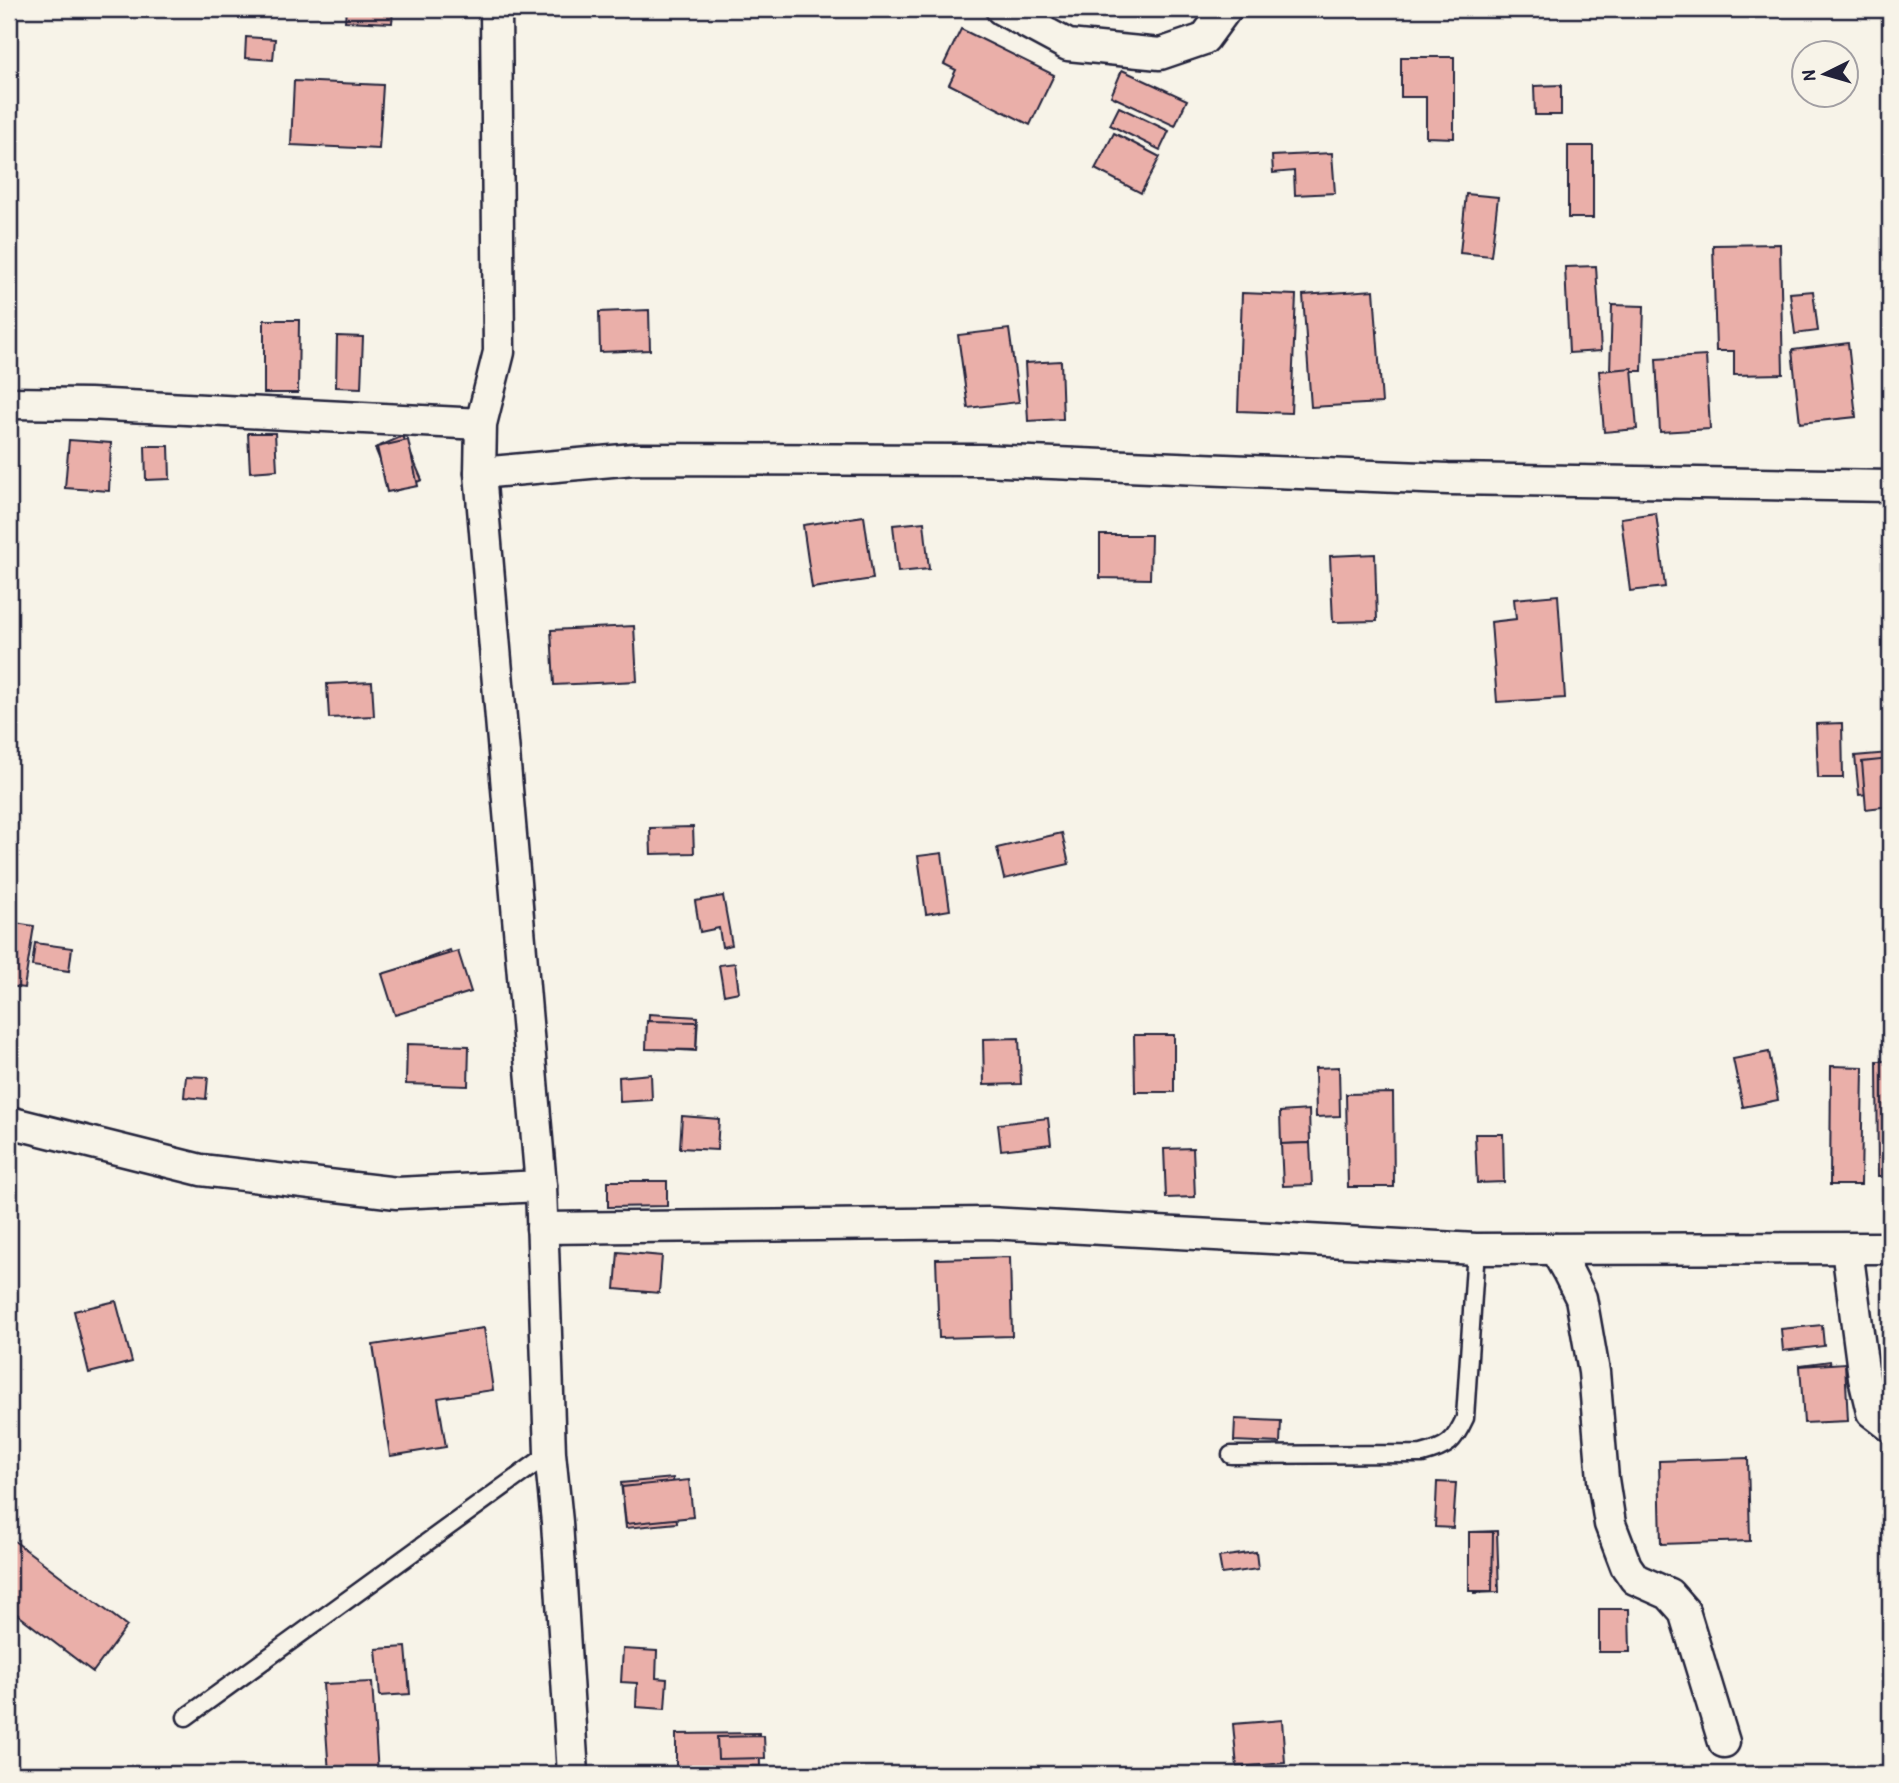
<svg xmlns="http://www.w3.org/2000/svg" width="1899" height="1783" viewBox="0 0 1899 1783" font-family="'Patrick Hand',sans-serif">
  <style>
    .building { fill: #eaafa9; stroke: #22223b; stroke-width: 2 }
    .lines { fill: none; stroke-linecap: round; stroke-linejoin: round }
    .lane-casing { stroke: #22223b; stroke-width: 21 }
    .street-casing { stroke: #22223b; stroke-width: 35 }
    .lane { stroke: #f7f3e8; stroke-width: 16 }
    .street { stroke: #f7f3e8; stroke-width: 30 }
  </style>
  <rect width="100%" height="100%" fill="#f7f3e8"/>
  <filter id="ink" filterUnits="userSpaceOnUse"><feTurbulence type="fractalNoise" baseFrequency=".0143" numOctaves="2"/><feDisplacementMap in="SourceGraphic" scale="14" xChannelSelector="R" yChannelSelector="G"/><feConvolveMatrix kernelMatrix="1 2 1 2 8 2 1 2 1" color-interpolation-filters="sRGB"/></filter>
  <g filter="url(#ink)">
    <!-- building -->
    <g class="building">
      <path d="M346 9H393L392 23 345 21Z"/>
      <path d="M961 29 1054 75 1030 125 949 84 956 70 944 64Z"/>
      <path d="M246 37 275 39 273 60 245 58Z"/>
      <path d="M1401 57H1454V138L1426 137V97H1401Z"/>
      <path d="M1122 70 1187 100 1175 126 1111 96Z"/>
      <path d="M294 81 383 85 379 149 291 145Z"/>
      <path d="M1561 85V115H1535L1534 86Z"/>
      <path d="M1119 107 1169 131 1160 150 1110 125Z"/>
      <path d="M1114 133 1160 157 1141 193 1095 169Z"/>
      <rect x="1568" y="146" width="25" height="72"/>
      <path d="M1332 153 1335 193 1295 195 1294 171 1273 173 1272 156Z"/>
      <path d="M1466 194 1498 197 1491 256 1460 253Z"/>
      <path d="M1780 244 1783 374 1734 375V351H1716L1713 245Z"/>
      <path d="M1596 266 1601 351 1569 353 1565 267Z"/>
      <path d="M1374 290 1382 403 1311 407 1303 295Z"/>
      <path d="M1813 291 1818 331 1795 334 1790 293Z"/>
      <path d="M1242 293 1296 295 1291 413 1238 411Z"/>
      <path d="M1612 305 1644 306 1642 371H1610Z"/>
      <path d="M649 310 650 350 600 352 599 312Z"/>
      <path d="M264 320H299L298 393H264Z"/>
      <path d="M1009 329 1019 402 968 408 958 335Z"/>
      <path d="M337 336 363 337 361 388 336 387Z"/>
      <path d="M1848 343 1856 417 1800 423 1792 350Z"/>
      <path d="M1706 356 1710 429 1660 432 1656 359Z"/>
      <path d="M1061 361 1063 419 1028 421 1025 363Z"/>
      <path d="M1632 368 1637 429 1604 432 1599 371Z"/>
      <path d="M248 433H275L277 470 250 472Z"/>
      <path d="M403 436 422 480 393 492 375 448Z"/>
      <path d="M69 440 111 443 109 491 65 488Z"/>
      <path d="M408 440 418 486 387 492 377 447Z"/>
      <path d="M145 446H169L170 479 146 480Z"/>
      <path d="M1656 513 1665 587 1630 591 1621 518Z"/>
      <path d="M864 516 873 579 812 588 803 525Z"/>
      <path d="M924 522 929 569 898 572 893 525Z"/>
      <path d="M1100 535H1151L1150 579 1100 578Z"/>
      <path d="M1375 554 1377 621 1333 622 1330 556Z"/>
      <path d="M1558 595 1565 698 1497 702 1491 622 1516 619 1514 599Z"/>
      <path d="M634 626 637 681 554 685 551 630Z"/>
      <path d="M372 682 374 716 329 718 327 684Z"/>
      <path d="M1842 723 1843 778H1818L1816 724Z"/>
      <path d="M1889 753 1890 792 1859 795 1855 756Z"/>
      <path d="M1890 759V806L1866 809 1862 762Z"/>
      <path d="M693 827 694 853 651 854 650 828Z"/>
      <path d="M1062 833 1069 864 1004 879 997 848Z"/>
      <path d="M942 853 950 910 926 914 918 856Z"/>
      <path d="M723 896 732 945 722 947 719 928 700 932 695 901Z"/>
      <path d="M9 922 34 926 24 988 9 986Z"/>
      <path d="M35 943 72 948 69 971 32 966Z"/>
      <path d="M450 950 463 986 396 1011 383 975Z"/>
      <path d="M458 951 471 992 395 1015 382 974Z"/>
      <path d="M735 963 739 992 724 995 719 965Z"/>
      <path d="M649 1014 698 1017 696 1051 647 1048Z"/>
      <path d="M647 1021 697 1022 696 1050 646 1049Z"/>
      <path d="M1134 1035H1174V1092H1135Z"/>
      <path d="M1019 1038 1021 1084 984 1085 983 1039Z"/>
      <path d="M407 1044 469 1046 468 1086 406 1084Z"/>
      <path d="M1769 1052 1778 1100 1743 1107 1733 1059Z"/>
      <path d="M1877 1061H1890V1176H1878Z"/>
      <path d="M1831 1066 1863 1067 1861 1185H1830Z"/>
      <path d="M1339 1067 1340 1116 1316 1117 1315 1068Z"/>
      <path d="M651 1074 652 1100 620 1102 619 1077Z"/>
      <path d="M186 1076 208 1077 206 1099 184 1097Z"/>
      <path d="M1393 1093 1394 1187H1348L1346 1094Z"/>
      <path d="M1309 1110 1310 1143 1281 1144 1280 1112Z"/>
      <path d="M682 1116 719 1119 717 1150 680 1148Z"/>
      <path d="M1048 1118 1051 1144 1001 1150 998 1124Z"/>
      <path d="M1475 1134H1503L1504 1182 1477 1183Z"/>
      <path d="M1310 1143 1312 1185 1283 1186 1281 1144Z"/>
      <path d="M1193 1148 1195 1197 1166 1198 1164 1149Z"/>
      <path d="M608 1181H667V1206L608 1207Z"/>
      <path d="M618 1252 662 1256 659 1293 615 1289Z"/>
      <path d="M1010 1257 1012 1336 939 1338 936 1259Z"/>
      <path d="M116 1301 132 1362 89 1373 74 1311Z"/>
      <path d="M1822 1325 1824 1346 1783 1351 1781 1329Z"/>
      <path d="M484 1328 493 1390 438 1398 446 1447 390 1456 373 1345Z"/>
      <path d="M1830 1361 1838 1419 1808 1422 1800 1365Z"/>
      <path d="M1845 1363 1848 1421 1804 1423 1800 1366Z"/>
      <path d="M1235 1419 1281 1421 1280 1443 1234 1441Z"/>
      <path d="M1748 1458 1750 1541 1661 1544 1659 1461Z"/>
      <path d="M673 1478 677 1523 626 1528 621 1483Z"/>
      <path d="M689 1480 693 1517 626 1524 622 1487Z"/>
      <path d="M1437 1482 1456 1483 1453 1528 1435 1527Z"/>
      <path d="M1497 1531 1499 1592 1474 1593 1472 1532Z"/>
      <path d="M1469 1532H1493L1492 1591H1469Z"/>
      <path d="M9 1537 127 1626 93 1672 9 1608Z"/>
      <path d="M1256 1552 1258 1569 1222 1574 1219 1557Z"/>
      <path d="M1599 1609H1629L1630 1652H1599Z"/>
      <path d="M406 1647 410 1694 380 1696 376 1649Z"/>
      <path d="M623 1649 657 1651 656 1678 667 1679 665 1709 636 1707 637 1683 621 1682Z"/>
      <path d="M372 1682 378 1774H329L323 1684Z"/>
      <path d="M1282 1720 1285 1763 1237 1767 1233 1724Z"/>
      <path d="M759 1733 760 1766 676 1767V1734Z"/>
      <path d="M764 1736 765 1758 718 1759 717 1737Z"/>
    </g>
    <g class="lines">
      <defs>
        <g id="lane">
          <path d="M1231 1455 1422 1454C1448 1447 1454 1442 1465 1418L1476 1249"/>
          <path d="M186 1717 550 1453"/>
        </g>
        <g id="street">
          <path d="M496 9 499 352 481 424 480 473 541 1186 550 1453 557 1522 573 1774"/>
          <path d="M1001 9 1068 45 1160 54 1204 39 1226 9"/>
          <path d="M9 403 89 404 481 424"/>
          <path d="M480 473 634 459 980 460 1448 479 1890 486"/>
          <path d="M9 1122 201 1170 397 1193 541 1186"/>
          <path d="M542 1228 989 1223 1476 1249 1890 1248"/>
          <path d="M1555 1249 1568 1272 1581 1298 1594 1372 1603 1479 1610 1524 1626 1566 1635 1579 1669 1594 1684 1611 1724 1742"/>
          <path d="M1847 1249 1864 1378 1872 1412 1890 1426"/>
        </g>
      </defs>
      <!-- lane casing -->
      <use href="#lane" class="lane-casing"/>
      <!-- street casing -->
      <use href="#street" class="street-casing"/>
      <!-- lane -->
      <use href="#lane" class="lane"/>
      <!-- street -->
      <use href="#street" class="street"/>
    </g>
  </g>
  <!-- margin -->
  <rect width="1899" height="1783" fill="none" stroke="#f7f3e8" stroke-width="35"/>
  <rect x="18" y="18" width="1864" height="1748" fill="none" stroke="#22223b" stroke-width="2.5" filter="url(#ink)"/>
  <!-- north arrow -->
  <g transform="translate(1825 74) rotate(265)"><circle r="33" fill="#f7f3e8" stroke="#a29fa3" stroke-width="2"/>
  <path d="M0-5L12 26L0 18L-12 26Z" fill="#22223b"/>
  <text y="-10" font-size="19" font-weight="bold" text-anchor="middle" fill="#22223b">N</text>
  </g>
</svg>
